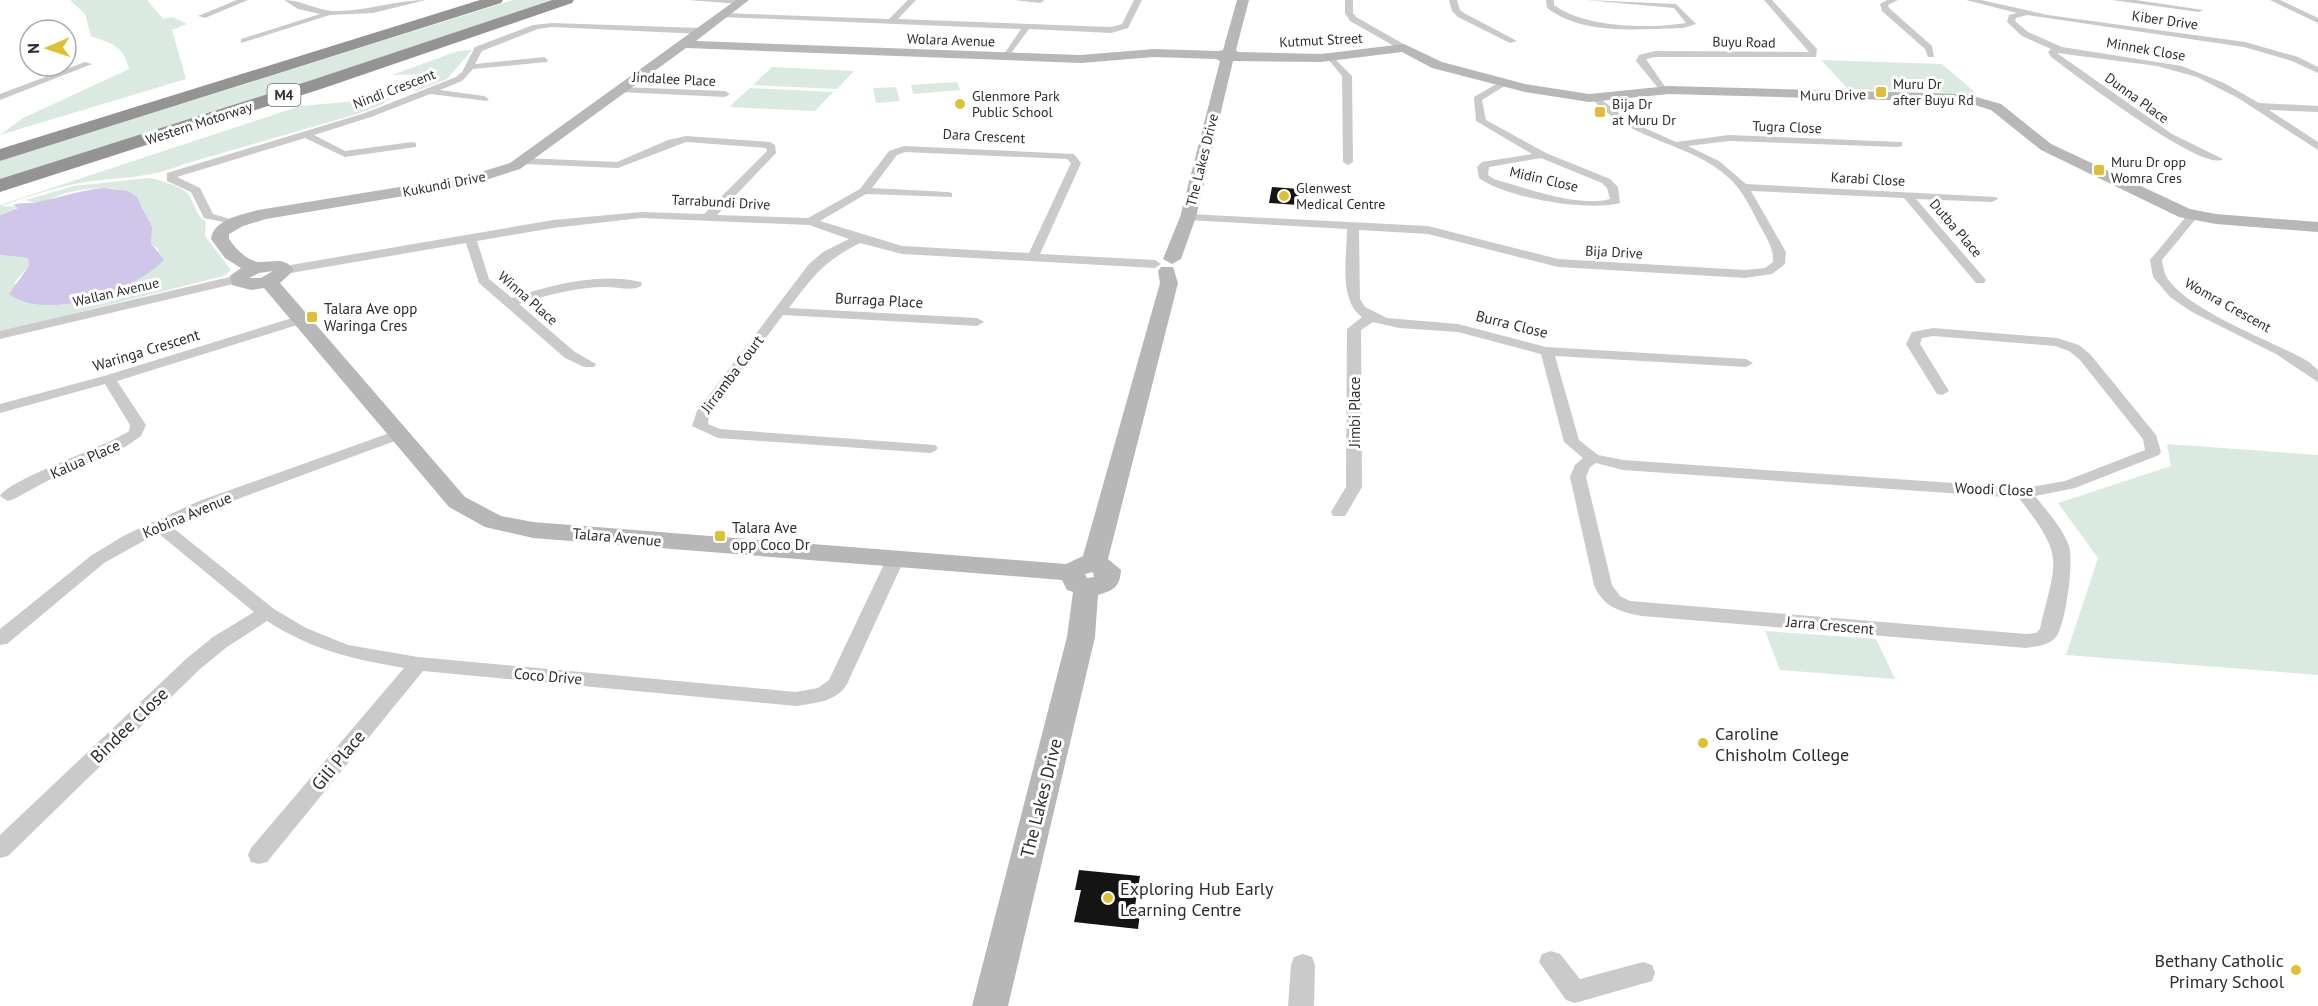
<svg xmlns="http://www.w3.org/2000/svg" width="2318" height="1006" viewBox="0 0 2318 1006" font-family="'PT Sans',sans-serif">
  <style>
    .green { fill: #daeae0 }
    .water { fill: #d0c6ea }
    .building { fill: #141414 }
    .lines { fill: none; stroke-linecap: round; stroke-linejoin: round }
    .street { fill: #cacaca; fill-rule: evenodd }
    .secondary { fill: #b7b7b7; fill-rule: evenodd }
    .highway { fill: #949494; fill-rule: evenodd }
    .poi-dot { fill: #dfbf33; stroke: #fff; stroke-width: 2 }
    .labels { text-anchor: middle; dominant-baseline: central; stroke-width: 6; stroke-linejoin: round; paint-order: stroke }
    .far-street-label { font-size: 14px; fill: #2d2d2d; stroke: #fff }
    .far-poi-label { font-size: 14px; fill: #2d2d2d; stroke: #fff; text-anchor: start }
    .shield { fill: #fff; stroke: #6c6c6c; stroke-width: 1.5 }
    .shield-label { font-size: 14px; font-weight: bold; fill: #2d2d2d }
    .street-label { font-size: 15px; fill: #2d2d2d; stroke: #fff }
    .poi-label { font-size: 15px; fill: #2d2d2d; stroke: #fff; text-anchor: start }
    .near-street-label { font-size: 18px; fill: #2d2d2d; stroke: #fff }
    .near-poi-label { font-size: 18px; fill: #2d2d2d; stroke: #fff; text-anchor: start }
  </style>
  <rect width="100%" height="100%" fill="#fff"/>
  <!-- green -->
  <g class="green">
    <path d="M70 0H147L163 19 172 17 187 24 172 30 186 79 0 135 23 118 129 69C123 45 112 44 91 36L85 14Z"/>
    <path d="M513 0H551L375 61 0 181V161Z"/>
    <path d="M472 50 447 79 416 91 401 84 433 74 392 75 458 51Z"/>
    <path d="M1821 60 1942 64 1977 94 1848 89Z"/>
    <path d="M772 67 854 71 837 89 753 85Z"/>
    <path d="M957 82 960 90 913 94 911 85Z"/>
    <path d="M896 87 900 101 876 103 873 88Z"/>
    <path d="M750 88 833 92 815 111 729 107Z"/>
    <path d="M391 98 381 105 354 115 184 164C147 180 119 176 80 183 53 188 27 197 1 206L19 207 0 215V205L300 106Z"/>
    <path d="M148 178C155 178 183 187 188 194 195 203 195 215 206 222L205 236 231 270 224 276 0 332V255L28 258 29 266 14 283 69 303 94 298 120 288 159 250 151 243C152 228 149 221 143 208 129 181 92 187 66 193 54 197 38 206 26 200L74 186Z"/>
    <path d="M2167 444 2318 455V675L2066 655 2098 558 2058 503 2171 466Z"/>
    <path d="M1765 631 1876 639 1895 679 1780 670Z"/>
  </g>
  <!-- water -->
  <path class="water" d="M104 188 128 191 137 197 152 227 151 243 164 260C133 292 48 322 9 294L29 266 28 258 0 255V215L18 208 13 205C22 202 28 204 37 202 59 198 80 190 104 188Z"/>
  <!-- building -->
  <g class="building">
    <path d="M1272 187 1299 189 1298 205 1269 203Z"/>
    <path d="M1079 870 1140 876 1135 906H1141L1138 929 1074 922 1081 890H1075Z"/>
  </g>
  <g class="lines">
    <!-- street -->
    <g class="street">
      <path d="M237 0H248L205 18 198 16Z"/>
      <path d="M284 0C301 0 316 10 333 11 365 12 395 0 426 0L373 13 330 15 241 43V39L320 14 298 9Z"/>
      <path d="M688 0H741L744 2 740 4Z"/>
      <path d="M908 0H916L898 19 1111 27 1122 24 1134 0H1142L1128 28 1111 33 1029 29 1006 60 1002 57 1021 29 722 17 718 15 722 13 889 19Z"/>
      <path d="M1014 0H1043L1044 1 1040 3Z"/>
      <path d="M1345 0H1353V13L1356 17 1407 46V50H1401L1350 21 1345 13Z"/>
      <path d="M1449 0H1457L1460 10 1464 13 1517 41 1510 43 1458 17 1452 11Z"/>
      <path d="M1546 0H1554V5C1585 28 1649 29 1686 23L1674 8 1585 0 1676 4 1696 24 1683 28C1638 29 1585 36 1547 8Z"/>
      <path d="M1764 0H1772L1817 49 1816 57H1655L1646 59 1668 91 1663 94 1636 61 1639 55 1655 51 1809 52Z"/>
      <path d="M1887 0H1898L1888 5 1889 8 1932 46 1934 57H1928L1925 49 1882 11 1880 4Z"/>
      <path d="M1966 0H1981L2048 15 2245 42 2298 57 2318 67V73L2292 61 2244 47 2027 15 2016 18 2015 21 2028 32 2062 47 2182 66 2224 83 2259 103 2318 106V112L2269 110 2318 142V150L2238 98 2197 77 2157 66 2057 53 2172 134 2223 159C2204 174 2073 73 2051 57L2048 52 2051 49 2022 36 2007 22 2009 15 2017 13Z"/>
      <path d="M2112 0H2136L2203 10 2199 12Z"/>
      <path d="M2270 0H2280L2318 18V23Z"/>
      <path d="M552 23 701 28 705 31 701 34 552 27 538 29 482 51 475 64 544 57 548 60 547 62 473 69 462 81 440 90 484 96 489 99 487 101 430 94 371 117 314 135 345 151 412 142 416 143V147L345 157 305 138 177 177 200 188 213 214 237 221V225L204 218 191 192 167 181V173L365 113 456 77 462 72 475 47 533 25Z"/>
      <path d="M1331 55 1352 76 1353 162 1348 165 1343 162 1342 76 1327 58Z"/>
      <path d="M85 62 92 64 0 100V94Z"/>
      <path d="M1505 79 1510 82 1508 84 1482 100 1486 120 1546 153 1610 179 1618 187 1620 203C1588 212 1506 198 1479 178L1477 167 1482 162 1532 154 1476 121 1474 97ZM1541 158 1602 183 1607 188 1610 199C1577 208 1526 188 1494 179L1488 175 1489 167Z"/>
      <path d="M622 87 725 91 730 94 725 97 619 92V88Z"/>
      <path d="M1597 96 1629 121 1676 142 1729 135 1902 142V146L1898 147 1729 141 1688 146 1719 161 1746 184 1996 197 1998 199 1992 202 1916 199 1986 280 1984 283H1976L1904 198 1751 191 1786 252 1785 264 1772 274 1745 278 1558 267 1428 234 1359 230 1360 299 1365 307 1387 318 1458 324 1546 347 1746 359 1753 363 1746 367 1555 356 1579 440 1598 455 1623 460 2024 488 2065 481 2145 450 2143 439 2080 360 2069 351 2055 346 1933 336 1922 338 1920 344 1949 391 1942 395 1937 394 1906 344 1912 332 1933 328 2057 338 2079 345 2090 354 2156 435 2161 452 2159 455 2075 488 2035 496C2047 511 2062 527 2069 546 2074 561 2066 624 2056 637 2048 646 2037 646 2026 648L1642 616C1620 612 1603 607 1594 585L1570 477 1575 465 1583 458 1564 442 1541 354 1458 332 1399 328 1373 322 1361 330 1362 487 1345 516H1333L1331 512 1346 487 1347 329 1362 317C1338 300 1347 256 1347 229L1188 220 1182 217 1188 214 1428 226 1558 259 1745 270 1765 268 1773 262C1774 248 1766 237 1759 224 1751 208 1742 190 1729 178 1690 142 1633 142 1594 101L1592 99ZM1596 463 1623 470 2019 498C2066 559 2056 558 2040 629L2036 633 2026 634 1630 601 1620 596 1612 585 1586 477 1590 467Z"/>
      <path d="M686 136 770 142 775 145 776 153 717 215 808 218 860 189 889 151 904 146 1074 154 1081 163 1040 254 1155 260 1161 264 1155 268 902 254 860 243C823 262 814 275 789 308L977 318 984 322 977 326 783 315 709 414 708 424 720 429 935 445 938 448 935 451 930 453 718 438 692 426 697 411 809 264 823 252 849 239 809 225 641 218 553 228 477 241 489 279 512 298C551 285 599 272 641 282L642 285C635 292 617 287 606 287 576 287 547 295 519 304L575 352 596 364 594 367H584L565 358 479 283 466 243 285 274 279 270 285 266 553 220 641 212 704 214 767 151 766 148 686 142 618 168 524 164 519 161 524 158 617 162 668 140ZM905 152 1067 159 1071 163 1029 253 902 246 820 221 866 194 952 197V193L948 192 872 188 897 155Z"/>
      <path d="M2193 212 2199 215 2162 260C2163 266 2164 273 2167 278 2190 312 2271 340 2309 362L2318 370V382L2276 354 2192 312 2170 297 2153 277 2150 260 2189 213Z"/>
      <path d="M238 275 244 279 242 282 0 339V331Z"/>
      <path d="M302 315 307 316V322L117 381 146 425 141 436 125 447 49 480 14 499 8 501 0 496C11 478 104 448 129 431L130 425 105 384 0 413V404L104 376Z"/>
      <path d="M398 430 406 435 403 438 211 509 172 527 274 609 306 628 348 645 418 657 796 692 818 688 829 680 886 560 895 554 904 560 847 684C837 702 814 703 796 706L423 671 267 862 259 864 251 862 248 855 251 848 404 668C352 659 312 650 267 621L227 647 200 669 8 856 0 858V835L186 659 213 637 254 612 158 533 104 563 7 644 0 645V629L92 555 125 535 199 501Z"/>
      <path d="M1551 951 1560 954 1580 979 1643 962 1652 965 1655 973 1652 981 1575 1003 1566 1000 1539 962 1542 954Z"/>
      <path d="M1303 954 1312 957 1315 965 1314 1006H1288L1291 965 1294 957Z"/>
    </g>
    <!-- secondary -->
    <path class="secondary" d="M736 0H749L696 41 1081 55 1154 49 1218 51 1223 50 1237 0H1249L1236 50 1238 52 1321 54 1404 44 1442 62 1525 84 1589 94 1669 86 1966 94 2001 104 2051 144 2190 209 2216 214 2318 222V232L2216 224 2179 217 2041 150 1991 110 1965 102 1669 94 1589 102 1525 92 1432 68 1402 52 1321 62 1233 61 1196 217 1181 259 1172 264 1163 259 1180 217 1220 61 1216 59 1154 57 1081 63 686 48 520 169 470 185 266 219 243 226 229 234V239C235 248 247 261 259 262 273 263 284 256 294 270L280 283 465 497 501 516 533 522 1066 564 1083 556 1160 283 1158 271 1161 267H1173L1178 283 1108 559 1121 570C1120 587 1114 590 1098 595L1095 637 1008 1006H972L1067 637 1073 592 1067 590 1062 580 533 538 485 527 449 507 264 288 251 290 232 285 230 276 241 268 225 258 211 239C214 219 242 215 258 210L468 176 510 163ZM273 271 261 278H249L259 273ZM1093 572 1094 577 1087 578 1085 574Z"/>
    <!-- highway -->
    <g class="highway">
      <path d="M480 0H503L501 3 0 161V149Z"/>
      <path d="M552 0H574L572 3 324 88 0 192V179L312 80Z"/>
    </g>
  </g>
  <!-- markers -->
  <g class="poi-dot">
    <rect x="1875" y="86" width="12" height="12" rx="3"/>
    <circle cx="960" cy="104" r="6"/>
    <rect x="1594" y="106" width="12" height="12" rx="3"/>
    <rect x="2093" y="164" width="12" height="12" rx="3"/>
    <circle cx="1284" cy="196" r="6"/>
    <rect x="306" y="311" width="12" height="12" rx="3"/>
    <rect x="714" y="530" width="12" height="12" rx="3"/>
    <circle cx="1703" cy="743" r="6"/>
    <circle cx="1108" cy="898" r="6"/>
    <circle cx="2296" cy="970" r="6"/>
  </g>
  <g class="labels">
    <!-- far-street labels -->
    <g class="far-street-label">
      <text transform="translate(2165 20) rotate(8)">Kiber Drive</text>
      <text transform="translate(951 40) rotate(2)">Wolara Avenue</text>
      <text transform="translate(1321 40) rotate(-3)">Kutmut Street</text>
      <text transform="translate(1744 42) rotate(1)">Buyu Road</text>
      <text transform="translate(2146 49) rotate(10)">Minnek Close</text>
      <text transform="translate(674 79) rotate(3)">Jindalee Place</text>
      <text transform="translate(394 89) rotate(-21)">Nindi Crescent</text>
      <text transform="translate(1833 95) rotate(-1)">Muru Drive</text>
      <text transform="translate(2137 98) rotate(36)">Dunna Place</text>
      <text transform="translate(199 123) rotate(-18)">Western Motorway</text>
      <text transform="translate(1787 127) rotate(2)">Tugra Close</text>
      <text transform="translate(984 136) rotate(3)">Dara Crescent</text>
      <text transform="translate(1202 160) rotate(-76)">The Lakes Drive</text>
      <text transform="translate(1544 179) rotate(13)">Midin Close</text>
      <text transform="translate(1868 179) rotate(3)">Karabi Close</text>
      <text transform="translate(444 184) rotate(-11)">Kukundi Drive</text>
      <text transform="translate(721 202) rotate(3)">Tarrabundi Drive</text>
      <text transform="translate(1956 228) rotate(49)">Dutba Place</text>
      <text transform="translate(1614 252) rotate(3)">Bija Drive</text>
      <text transform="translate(116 292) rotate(-13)">Wallan Avenue</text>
      <text transform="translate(528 298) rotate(41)">Winna Place</text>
      <text transform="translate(2228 305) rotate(29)">Womra Crescent</text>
    </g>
    <!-- far-poi labels -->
    <g class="far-poi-label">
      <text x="1893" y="84">Muru Dr<tspan x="1893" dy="16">after Buyu Rd</tspan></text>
      <text x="972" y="96">Glenmore Park<tspan x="972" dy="16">Public School</tspan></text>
      <text x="1612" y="104">Bija Dr<tspan x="1612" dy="16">at Muru Dr</tspan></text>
      <text x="2111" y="162">Muru Dr opp<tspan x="2111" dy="16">Womra Cres</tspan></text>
      <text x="1296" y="188">Glenwest<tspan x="1296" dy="16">Medical Centre</tspan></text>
    </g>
    <!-- shield labels -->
    <rect class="shield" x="267.5" y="84" width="33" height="22" rx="4.5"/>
    <g class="shield-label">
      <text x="284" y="95">M4</text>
    </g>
    <!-- street labels -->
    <g class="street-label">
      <text transform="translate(879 300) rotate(3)">Burraga Place</text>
      <text transform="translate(1512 324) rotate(14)">Burra Close</text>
      <text transform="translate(146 350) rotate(-17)">Waringa Crescent</text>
      <text transform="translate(732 374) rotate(-53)">Jirramba Court</text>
      <text transform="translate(1354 412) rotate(-90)">Jimbi Place</text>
      <text transform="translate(85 459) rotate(-24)">Kalua Place</text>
      <text transform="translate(1994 489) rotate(2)">Woodi Close</text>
      <text transform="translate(187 515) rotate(-23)">Kobina Avenue</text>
      <text transform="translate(617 537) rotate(5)">Talara Avenue</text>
      <text transform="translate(1830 625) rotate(5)">Jarra Crescent</text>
      <text transform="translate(548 676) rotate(5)">Coco Drive</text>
    </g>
    <!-- poi labels -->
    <g class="poi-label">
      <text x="324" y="308">Talara Ave opp<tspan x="324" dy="17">Waringa Cres</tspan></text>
      <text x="732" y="527">Talara Ave<tspan x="732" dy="17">opp Coco Dr</tspan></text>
    </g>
    <!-- near-street labels -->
    <g class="near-street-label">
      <text transform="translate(129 725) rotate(-44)">Bindee Close</text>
      <text transform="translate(338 760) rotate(-50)">Gili Place</text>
      <text transform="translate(1041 798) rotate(-76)">The Lakes Drive</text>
    </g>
    <!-- near-poi labels -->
    <g class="near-poi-label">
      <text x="1715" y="733">Caroline<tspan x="1715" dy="21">Chisholm College</tspan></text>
      <text x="1120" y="888">Exploring Hub Early<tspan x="1120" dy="21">Learning Centre</tspan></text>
      <text x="2284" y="960" text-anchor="end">Bethany Catholic<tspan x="2284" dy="21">Primary School</tspan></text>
    </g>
  </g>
  <!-- north arrow -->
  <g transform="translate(48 48) rotate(268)"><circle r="28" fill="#ffffff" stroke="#ababab" stroke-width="1.5"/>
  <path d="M0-4.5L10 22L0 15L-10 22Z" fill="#dfbf33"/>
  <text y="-9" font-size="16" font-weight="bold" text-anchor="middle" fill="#2d2d2d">N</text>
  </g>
</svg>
